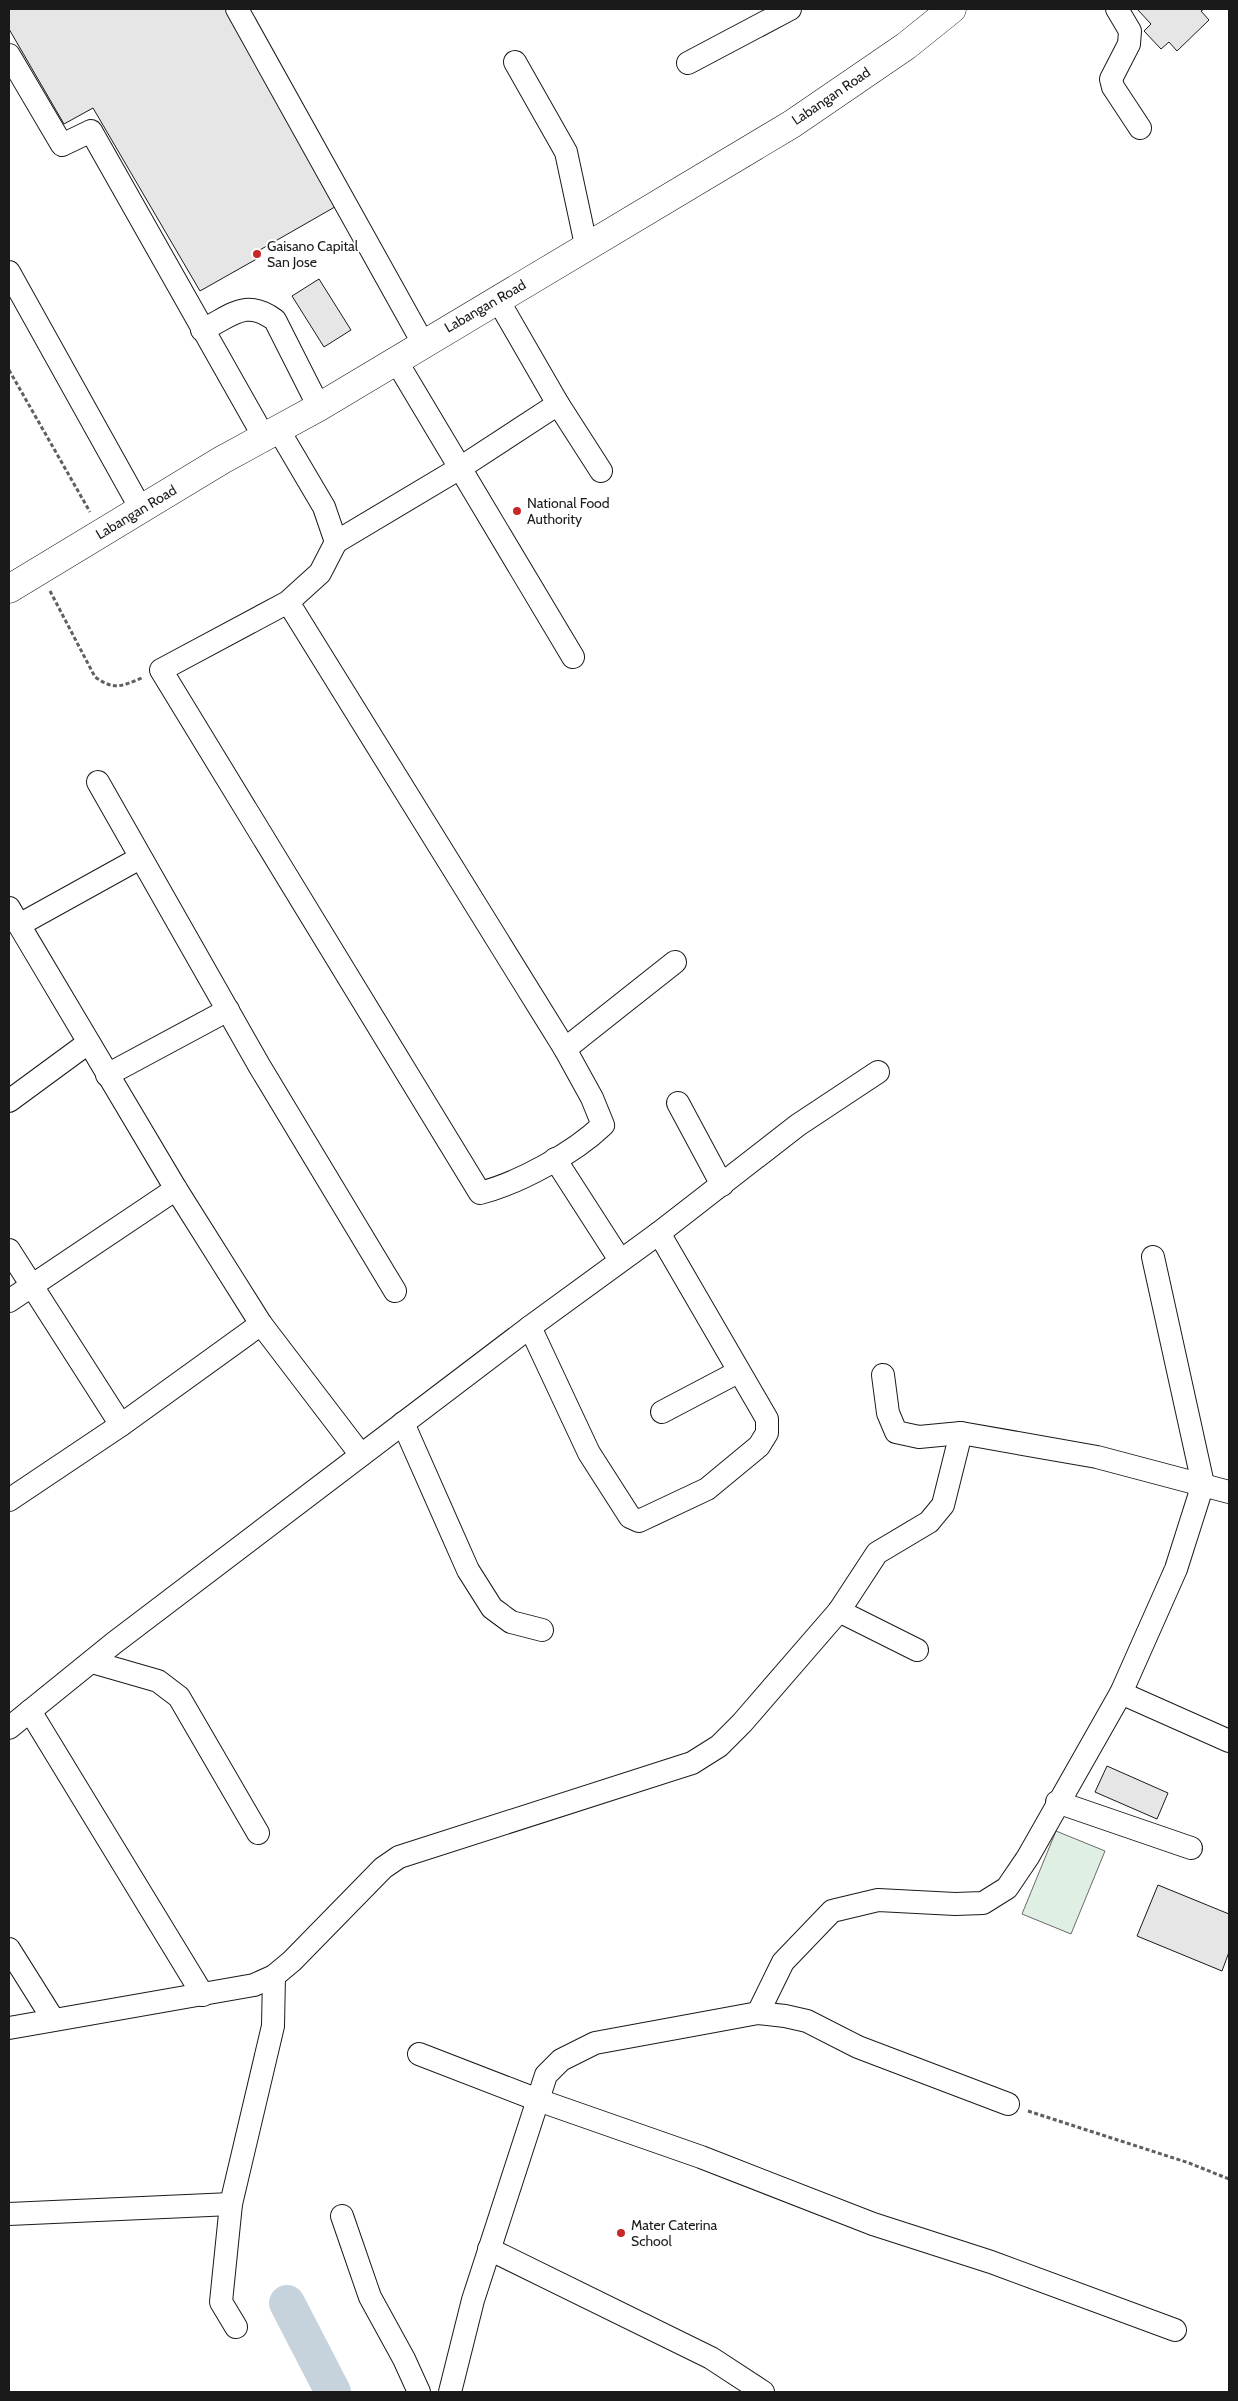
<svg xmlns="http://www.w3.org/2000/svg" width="1238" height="2401" viewBox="0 0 1238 2401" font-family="Cabin,sans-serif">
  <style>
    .green { fill: #e0efe3; stroke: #6a6a6a }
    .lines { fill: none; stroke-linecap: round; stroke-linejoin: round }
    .river { stroke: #c6d2dc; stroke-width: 36 }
    .building { fill: #e6e6e6; stroke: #1a1a1a }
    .minor-casing { stroke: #1a1a1a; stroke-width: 24 }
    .major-casing { stroke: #1a1a1a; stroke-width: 29 }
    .path { stroke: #5f5f5f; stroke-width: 3; stroke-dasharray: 4 2.5; stroke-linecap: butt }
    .minor { stroke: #fff; stroke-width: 22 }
    .major { stroke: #fff; stroke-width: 28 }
    .poi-dot { fill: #c62828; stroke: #fff; stroke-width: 2 }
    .labels { text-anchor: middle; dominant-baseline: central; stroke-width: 4; stroke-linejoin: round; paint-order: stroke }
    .street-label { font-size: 14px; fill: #1a1a1a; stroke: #fff }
    .poi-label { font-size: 14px; fill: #1a1a1a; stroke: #fff; text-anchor: start }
  </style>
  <rect width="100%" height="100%" fill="#fff"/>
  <!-- green -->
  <path class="green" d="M1056 1831 1105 1851 1071 1934 1022 1914Z"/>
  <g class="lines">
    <!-- river -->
    <path class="river" d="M287 2303 333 2392"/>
  </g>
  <!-- building -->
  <g class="building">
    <path d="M9 9H226L340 204 258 251 262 256 200 291 93 108 64 124 9 29Z"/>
    <path d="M1137 9H1204L1201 11 1209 20 1177 51 1169 42 1161 49 1144 31 1151 24Z"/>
    <path d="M319 279 351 330 324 347 292 296Z"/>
    <path d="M1107 1766 1168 1793 1157 1819 1095 1792Z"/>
    <path d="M1158 1885 1229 1914V1952L1222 1971 1137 1936Z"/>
  </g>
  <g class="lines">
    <defs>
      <g id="minor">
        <path d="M237 9 423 343"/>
        <path d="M1117 9 1130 31 1129 44 1111 79 1113 87 1140 128"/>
        <path d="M9 55 62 145 91 131 264 437"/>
        <path d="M515 62 566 152 586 245"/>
        <path d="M688 63 790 9"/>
        <path d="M9 272 141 509"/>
        <path d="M498 300 558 404"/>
        <path d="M202 330C232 316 245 298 275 320L319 407"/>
        <path d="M395 359 573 657"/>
        <path d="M278 429 324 507 336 542 320 573 288 602 161 670 480 1193C519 1183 574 1153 603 1125L592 1098 565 1049 288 602"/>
        <path d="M336 542 460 468 558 404 601 471"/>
        <path d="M98 782 260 1067 395 1291"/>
        <path d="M9 908 176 1189 261 1324 361 1455"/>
        <path d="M19 925 140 858"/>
        <path d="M565 1049 675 962"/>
        <path d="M107 1075 228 1010"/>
        <path d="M9 1101 88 1043"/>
        <path d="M678 1103 722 1185"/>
        <path d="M555 1159 620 1260"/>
        <path d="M9 1250 121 1425"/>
        <path d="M9 1301 176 1189"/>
        <path d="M530 1327 589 1453 630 1517 639 1521 707 1489 759 1446 767 1433V1419L659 1233"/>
        <path d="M883 1375 888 1413 896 1432 919 1437 961 1433"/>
        <path d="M662 1412 738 1372"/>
        <path d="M403 1423 468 1570 492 1608 511 1622 542 1630"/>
        <path d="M9 1500 121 1425 261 1324"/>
        <path d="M839 1611 917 1650"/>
        <path d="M92 1662 158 1681 179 1697 258 1833"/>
        <path d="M1121 1693 1229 1741"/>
        <path d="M30 1711 203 1995"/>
        <path d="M9 1728 114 1643 530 1327 659 1233 798 1125 878 1072"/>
        <path d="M1057 1802 1191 1848"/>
        <path d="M9 1949 53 2019"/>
        <path d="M758 2013 783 1962 832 1911 878 1900 955 1904 983 1903 1007 1888 1028 1857 1121 1693 1176 1569 1203 1484 1153 1257"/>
        <path d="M9 2028 254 1985 274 1976 292 1961 383 1868 399 1857 692 1763 719 1746 742 1723 839 1611 877 1553 929 1522 943 1505 961 1433 1097 1457 1229 1492"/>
        <path d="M419 2054 538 2100 701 2157 873 2224 991 2262 1175 2330"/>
        <path d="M9 2214 231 2204"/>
        <path d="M342 2216 370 2297 404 2359 419 2392"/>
        <path d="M489 2249 711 2358 763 2392"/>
        <path d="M236 2327 221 2302 231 2204 273 2026 274 1976"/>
        <path d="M450 2392 473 2300 546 2075 561 2060 595 2043 758 2013 785 2016 807 2021 858 2047 1008 2104"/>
      </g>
      <path id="major" d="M9 589 222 460 319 407 792 124 906 46 952 9"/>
    </defs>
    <!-- minor casing -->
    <use href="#minor" class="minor-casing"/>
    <!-- major casing -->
    <use href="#major" class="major-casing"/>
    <!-- path -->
    <g class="path">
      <path d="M9 370 90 512"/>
      <path d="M50 591 95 677C115 691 121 686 142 678"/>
      <path d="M1028 2111 1189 2163 1229 2179"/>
    </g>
    <!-- minor -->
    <use href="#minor" class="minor"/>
    <!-- major -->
    <use href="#major" class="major"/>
  </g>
  <!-- markers -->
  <g class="poi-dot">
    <circle cx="257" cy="254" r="5"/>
    <circle cx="517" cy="511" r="5"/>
    <circle cx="621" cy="2233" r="5"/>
  </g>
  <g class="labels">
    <!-- street labels -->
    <g class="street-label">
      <text transform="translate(831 96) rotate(-34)">Labangan Road</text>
      <text transform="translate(485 306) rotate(-30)">Labangan Road</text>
      <text transform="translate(136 512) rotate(-31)">Labangan Road</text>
    </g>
    <!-- poi labels -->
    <g class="poi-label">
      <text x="267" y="246">Gaisano Capital<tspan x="267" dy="16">San Jose</tspan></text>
      <text x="527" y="503">National Food<tspan x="527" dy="16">Authority</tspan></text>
      <text x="631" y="2225">Mater Caterina<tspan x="631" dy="16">School</tspan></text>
    </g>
  </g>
  <!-- border -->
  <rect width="1238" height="2401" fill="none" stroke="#1a1a1a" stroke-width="20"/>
</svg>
